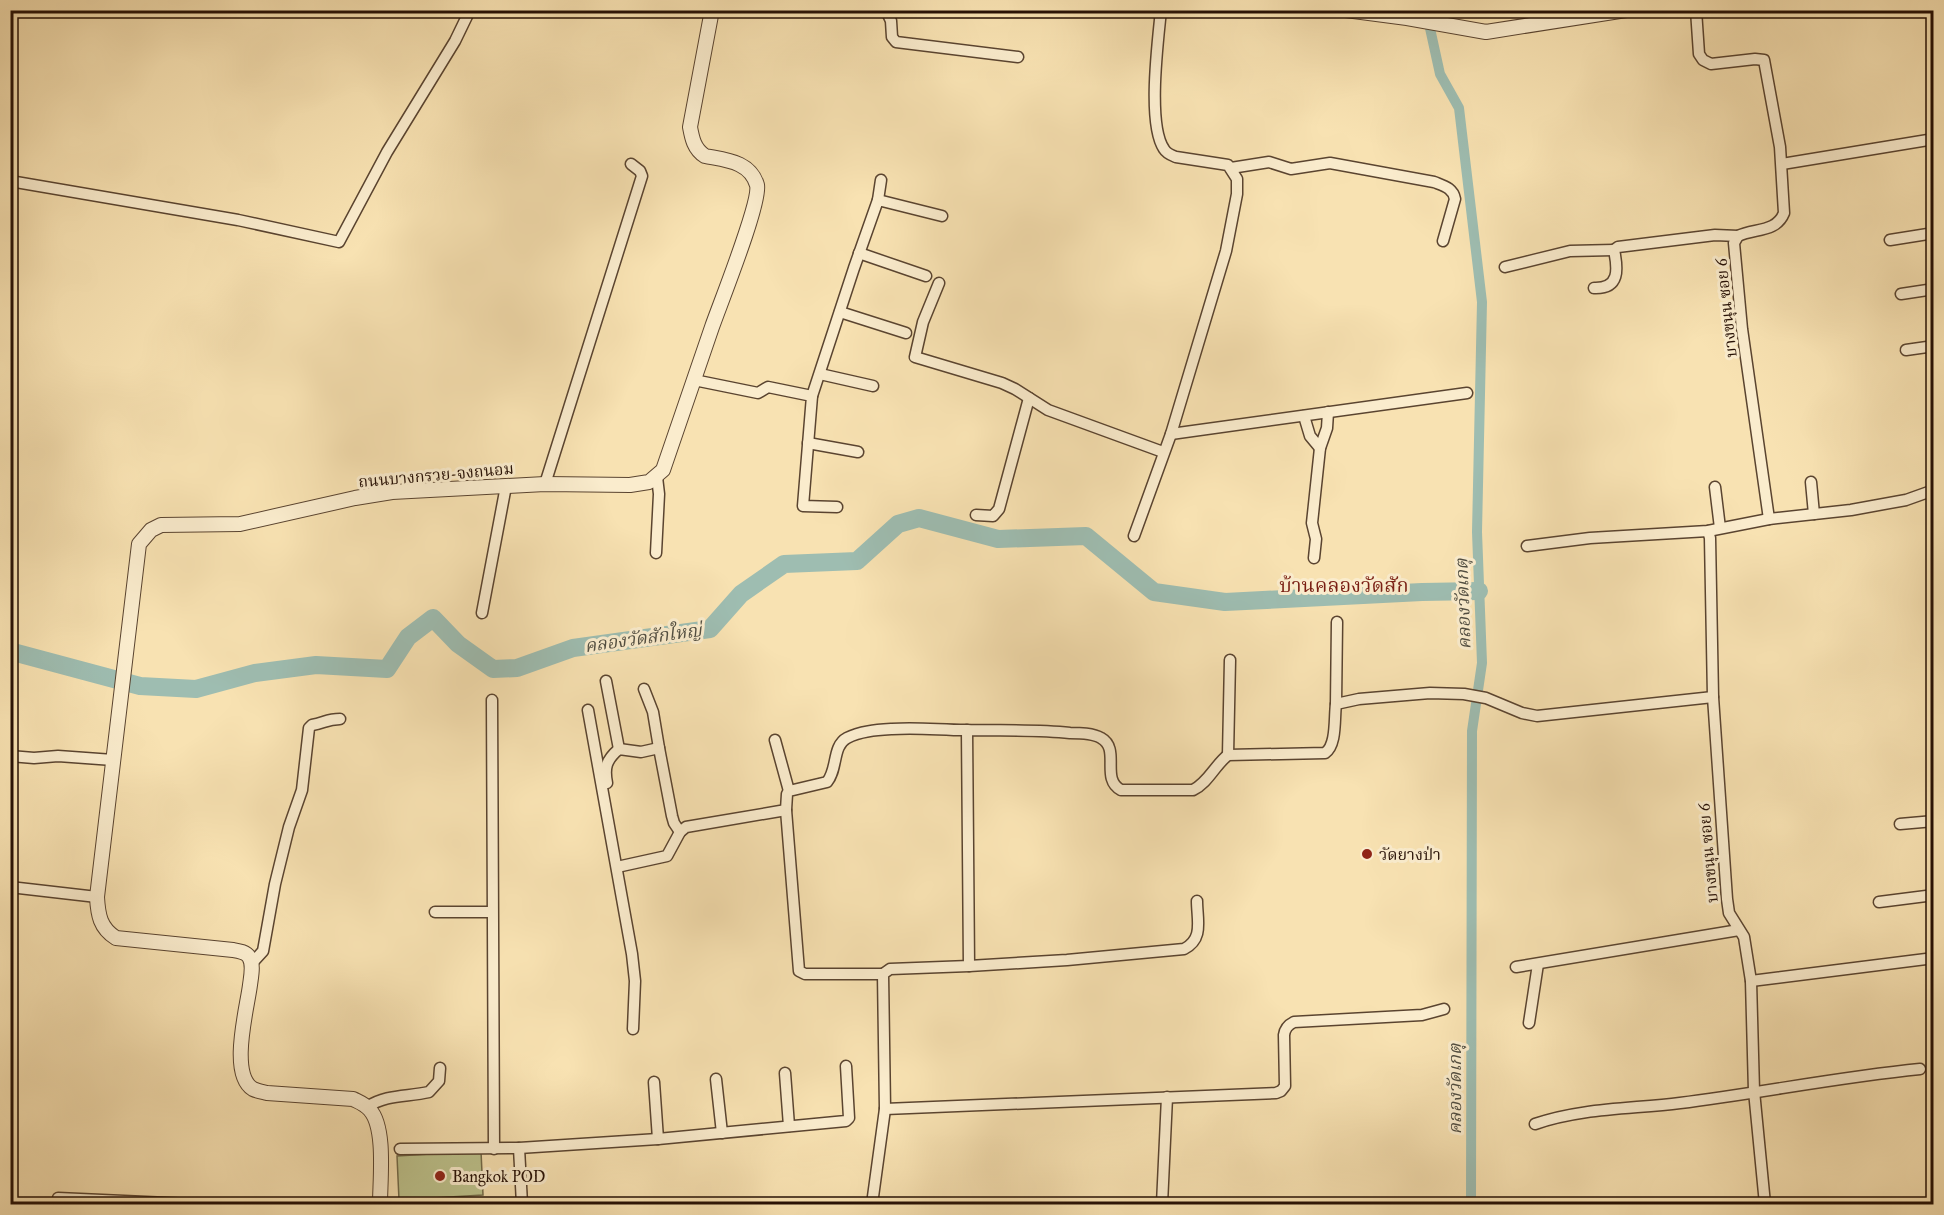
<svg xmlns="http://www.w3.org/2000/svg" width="1944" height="1215" viewBox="0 0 1944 1215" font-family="'IM FELL Great Primer','Noto Serif Thai',serif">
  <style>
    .green { fill: #bdc38d; stroke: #726a49; stroke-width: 1.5 }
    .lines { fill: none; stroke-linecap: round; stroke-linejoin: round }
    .canal { stroke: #9ebdb1; stroke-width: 10 }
    .river { stroke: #9ebdb1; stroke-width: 18 }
    .minor-casing { stroke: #5a4430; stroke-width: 13 }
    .tertiary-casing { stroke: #5a4430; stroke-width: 16 }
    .minor { stroke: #faeccd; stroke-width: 10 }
    .tertiary { stroke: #faeccd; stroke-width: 14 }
    .poi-dot { fill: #8f2418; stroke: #faeccd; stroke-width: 2 }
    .labels { text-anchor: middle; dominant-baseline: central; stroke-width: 6; stroke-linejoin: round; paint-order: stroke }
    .street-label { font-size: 16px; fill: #261005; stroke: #faeccd }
    .poi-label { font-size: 16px; fill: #261005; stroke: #faeccd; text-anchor: start }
    .water-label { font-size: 18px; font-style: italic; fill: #504d41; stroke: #faeccd }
    .quarter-label { font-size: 20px; fill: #7a1f14; stroke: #faeccd }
  </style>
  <rect width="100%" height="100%" fill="#f8e2b2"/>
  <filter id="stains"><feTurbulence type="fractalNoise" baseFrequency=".00333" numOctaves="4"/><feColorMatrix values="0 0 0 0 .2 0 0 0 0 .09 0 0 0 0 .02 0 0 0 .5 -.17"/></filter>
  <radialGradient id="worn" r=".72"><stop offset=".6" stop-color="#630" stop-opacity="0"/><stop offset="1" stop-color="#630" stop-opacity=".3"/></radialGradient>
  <!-- green -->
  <path class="green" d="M481 1151 483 1195 399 1200 397 1156Z"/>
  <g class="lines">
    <!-- canal -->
    <path class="canal" d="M1426 10 1440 74 1459 108 1482 302 1477 532 1482 663 1472 731 1471 1204"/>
    <!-- river -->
    <path class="river" d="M10 653 13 652 140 686 196 689 255 673 316 665 387 669 408 637 433 618 458 644 493 669 517 668 573 648 710 629 741 594 784 564 857 561 898 524 919 518 998 539 1086 536 1154 592 1225 602 1422 592 1479 591"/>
    <defs>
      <g id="minor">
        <path d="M886 10 891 21 892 37 896 42 1018 57"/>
        <path d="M1696 10 1699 54 1703 60 1711 64 1755 59 1764 60 1780 147 1784 213C1776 233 1754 228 1738 236L1734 243 1742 329 1769 519"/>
        <path d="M1782 164 1934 139"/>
        <path d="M1231 168 1269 162 1291 169 1330 163 1434 182C1444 186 1453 188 1455 199L1443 241"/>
        <path d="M10 181 238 220 339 242 387 152 455 41 470 10"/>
        <path d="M878 200 881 180"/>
        <path d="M1890 240 1934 233"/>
        <path d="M859 253 926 276"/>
        <path d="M1505 267 1570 251 1614 250"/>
        <path d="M939 283 923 322 915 357 1002 383 1015 389 1048 410 1163 452"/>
        <path d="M1594 288C1620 289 1618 269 1614 250L1618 247 1715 235 1738 236"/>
        <path d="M1901 294 1934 289"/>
        <path d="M840 312 906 333"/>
        <path d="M1906 350 1934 346"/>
        <path d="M820 374 873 386"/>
        <path d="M694 380 758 393 768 387 812 396 803 506 837 507"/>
        <path d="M812 396 854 268 878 200 942 216"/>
        <path d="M1304 416 1310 436 1320 448"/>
        <path d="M1171 434 1467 393"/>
        <path d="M808 443 858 452"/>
        <path d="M1811 482 1814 514"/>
        <path d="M545 484 642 176 640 171 631 164"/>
        <path d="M1715 487 1720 528"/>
        <path d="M976 515 993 516 999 509 1029 398"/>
        <path d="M1708 531 1710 538 1713 697 1727 899 1729 913 1744 937 1751 981 1754 1091 1765 1204"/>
        <path d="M1134 536 1171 434 1226 251 1237 194V179L1228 165 1176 157C1171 155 1167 154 1164 149 1147 124 1158 41 1161 10"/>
        <path d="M1527 546 1590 538 1708 531 1769 519 1851 510 1906 500 1934 490"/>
        <path d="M656 553 659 494 657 477"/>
        <path d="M1314 558 1316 539 1312 523 1320 448 1327 428 1328 412"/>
        <path d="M482 613 506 486"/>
        <path d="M606 681 619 749"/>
        <path d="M644 689 653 712 659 748"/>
        <path d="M492 700 494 1149"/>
        <path d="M1336 704 1337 622"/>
        <path d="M588 710 632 954 635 981 633 1029"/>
        <path d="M775 740 789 791"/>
        <path d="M1228 755 1230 660"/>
        <path d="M10 756 34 758 58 756 113 760"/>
        <path d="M607 783C604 768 606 760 619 749L641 752 659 748 672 816 674 823 680 832"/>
        <path d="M786 810 799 971 805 974H883"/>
        <path d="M1900 824 1934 821"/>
        <path d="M617 867 667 856 680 832 686 827 786 810 787 794 789 791 827 782C838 769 832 746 847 738 860 731 877 730 892 729 916 727 941 730 965 730 1000 731 1035 729 1070 733 1080 733 1093 733 1101 738 1121 749 1100 779 1121 790H1193C1208 783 1215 765 1228 755L1325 753C1337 745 1334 718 1336 704L1359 699 1430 693 1464 694 1486 698 1522 713 1537 716 1713 697"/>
        <path d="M10 887 97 897"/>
        <path d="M1879 902 1934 895"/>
        <path d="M435 912H492"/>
        <path d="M252 963 263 951 275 884 289 827 302 790 309 728 312 725C324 723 327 719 340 719"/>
        <path d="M969 966 1067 960 1184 949C1204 939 1197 920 1197 901"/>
        <path d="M1516 967 1739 930"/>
        <path d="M1751 981 1934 958"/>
        <path d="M1529 1023 1538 964"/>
        <path d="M785 1073 789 1126"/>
        <path d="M716 1079 722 1133"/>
        <path d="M654 1082 658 1139"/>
        <path d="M367 1107C387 1094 407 1097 429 1092L439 1081 440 1068"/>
        <path d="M885 1109 1276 1093 1281 1091 1285 1086 1284 1035C1285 1028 1288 1025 1294 1022L1422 1015 1444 1009"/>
        <path d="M1535 1124C1581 1108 1632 1109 1680 1103 1760 1093 1839 1077 1920 1069"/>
        <path d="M519 1148 522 1204"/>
        <path d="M400 1149 519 1148 658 1139 846 1121 849 1118 846 1066"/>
        <path d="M58 1198 190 1204"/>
        <path d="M872 1204 885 1109 883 974 890 969 969 966 967 730"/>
        <path d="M1162 1204 1167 1097"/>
      </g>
      <g id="tertiary">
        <path d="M851 10H876"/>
        <path d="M1346 10 1407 18 1486 32 1626 10"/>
        <path d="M380 1204C380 1180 386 1128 370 1110 365 1104 359 1102 353 1099L267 1093C263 1092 257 1091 253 1089 229 1074 247 1009 250 985 251 977 254 964 249 957 246 952 239 951 233 950L116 938C100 928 98 915 97 897L139 544 151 530 161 525 240 524 355 498 392 492 545 484 630 485 649 482 663 470C679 422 696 375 712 327 720 304 761 202 757 185 750 161 725 160 705 156 694 149 692 138 690 127L712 10"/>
      </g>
    </defs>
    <!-- minor casing -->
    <use href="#minor" class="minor-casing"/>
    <!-- tertiary casing -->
    <use href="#tertiary" class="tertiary-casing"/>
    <!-- minor -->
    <use href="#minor" class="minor"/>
    <!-- tertiary -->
    <use href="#tertiary" class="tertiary"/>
  </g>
  <!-- markers -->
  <g class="poi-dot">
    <circle cx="1367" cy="854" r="6"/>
    <circle cx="440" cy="1176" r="6"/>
  </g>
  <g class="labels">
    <!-- street labels -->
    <g class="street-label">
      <text transform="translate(1726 308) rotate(-96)">บางขนุน ซอย 6</text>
      <text transform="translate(436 475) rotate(-5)">ถนนบางกรวย-จงถนอม</text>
      <text transform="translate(1708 853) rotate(-95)">บางขนุน ซอย 6</text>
    </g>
    <!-- poi labels -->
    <g class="poi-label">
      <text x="1379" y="854">วัดยางป่า</text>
      <text x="452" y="1176">Bangkok POD</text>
    </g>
    <!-- water labels -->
    <g class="water-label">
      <text transform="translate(1463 604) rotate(-92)">คลองวัดเกตุ</text>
      <text transform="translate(643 638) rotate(-8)">คลองวัดสักใหญ่</text>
      <text transform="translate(1455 1089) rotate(-90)">คลองวัดเกตุ</text>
    </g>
    <!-- quarter labels -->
    <g class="quarter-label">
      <text x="1344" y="585">บ้านคลองวัดสัก</text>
    </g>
  </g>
  <!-- margin -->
  <rect width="1944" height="1215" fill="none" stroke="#f8e2b2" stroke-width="36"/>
  <rect x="12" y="12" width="1920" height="1191" fill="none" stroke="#261005" stroke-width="3"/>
  <rect x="18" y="18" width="1908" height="1179" fill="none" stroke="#261005" stroke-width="1.5"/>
  <rect width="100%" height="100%" filter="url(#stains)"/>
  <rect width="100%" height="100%" fill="url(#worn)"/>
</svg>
